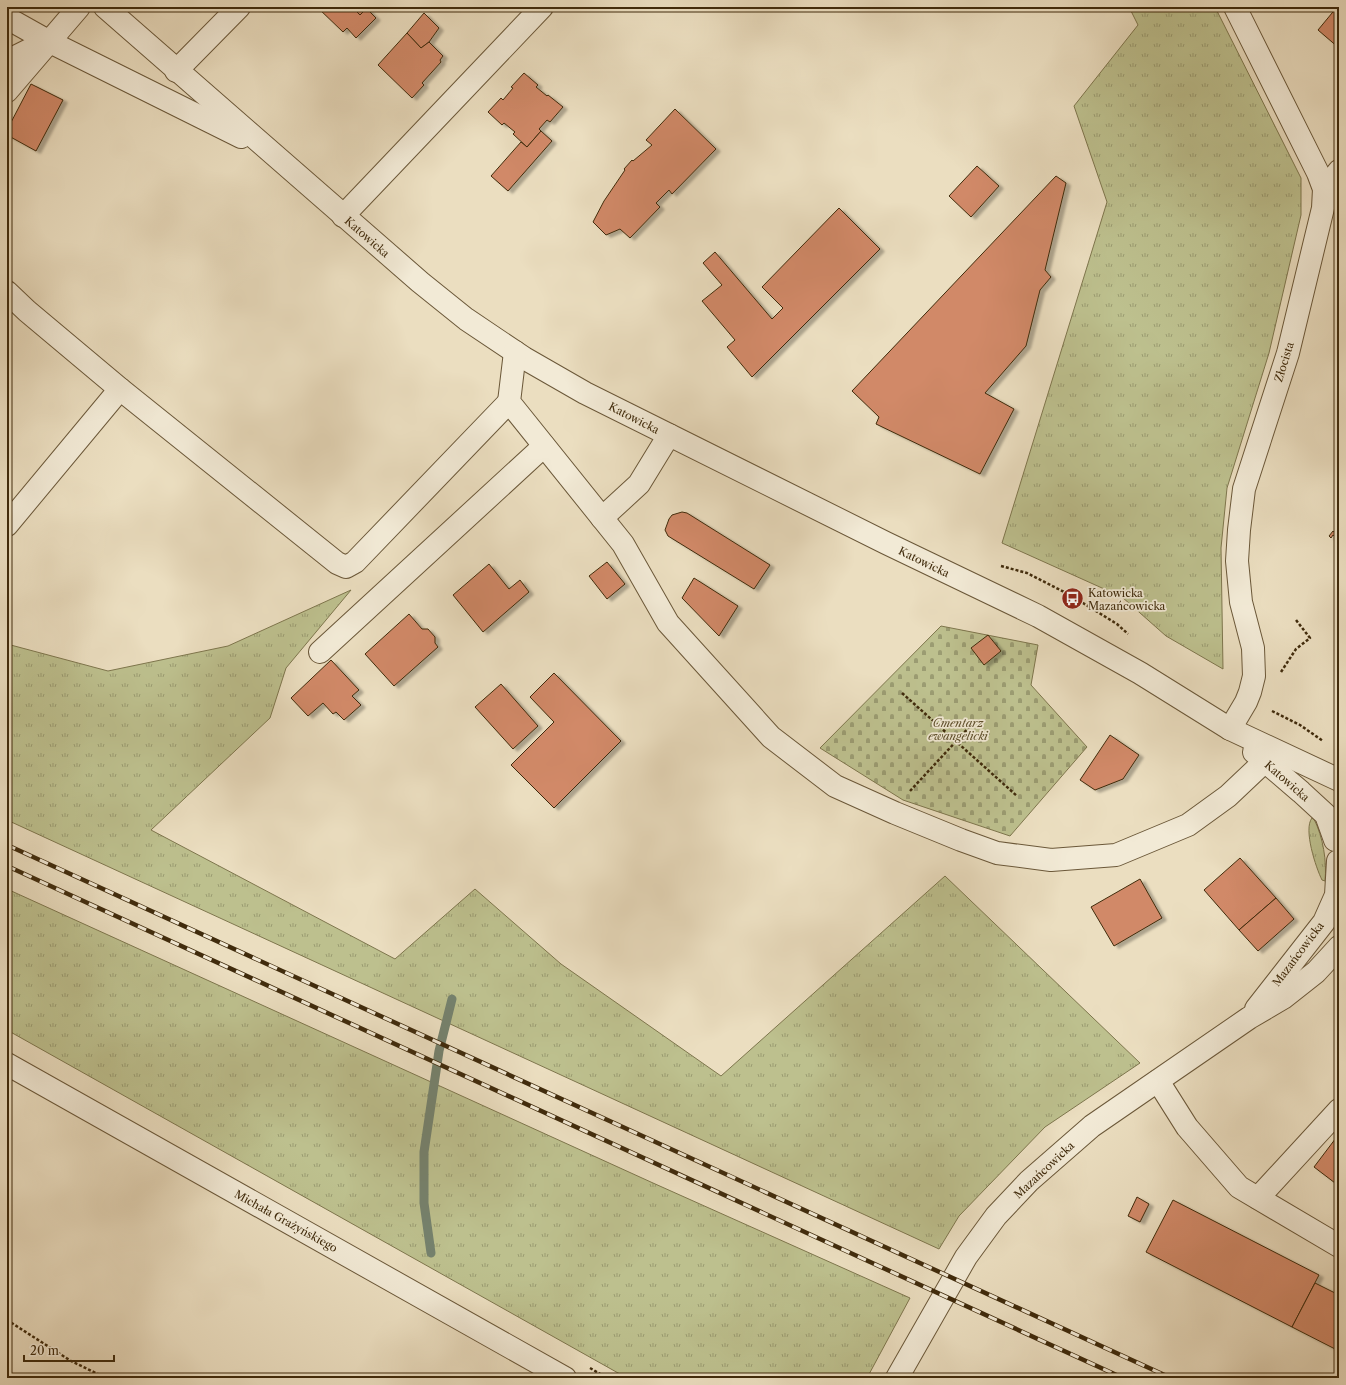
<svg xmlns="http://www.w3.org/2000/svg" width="1346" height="1385" viewBox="0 0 1346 1385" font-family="'Libre Caslon Text',serif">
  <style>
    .grass { fill: url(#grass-tufts); stroke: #7e764d }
    .cemetery { fill: url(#cemetery-stones); stroke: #7e764d }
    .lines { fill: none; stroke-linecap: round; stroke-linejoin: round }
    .stream { stroke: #75826e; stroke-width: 9 }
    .building { fill: #d18968; stroke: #402b0c; filter: url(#shadow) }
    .minor-casing { stroke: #6b5839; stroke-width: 24 }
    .path { stroke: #402b0c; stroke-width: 2.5; stroke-dasharray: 3 2; stroke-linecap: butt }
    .minor { stroke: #f2ead6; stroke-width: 22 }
    .rail-casing { stroke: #402b0c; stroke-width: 4.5 }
    .rail { stroke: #f2ead6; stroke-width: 3; stroke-dasharray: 9; stroke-linecap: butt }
    .labels { text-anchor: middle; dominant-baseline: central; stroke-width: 3.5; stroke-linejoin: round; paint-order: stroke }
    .street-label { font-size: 11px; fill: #402b0c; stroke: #f2ead6 }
    .poi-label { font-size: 11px; fill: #402b0c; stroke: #f2ead6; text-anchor: start }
    .park-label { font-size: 11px; font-style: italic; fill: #5f502c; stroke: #f2ead6 }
  </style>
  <defs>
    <pattern id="grass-tufts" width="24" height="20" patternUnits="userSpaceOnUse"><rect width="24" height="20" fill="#bdc08e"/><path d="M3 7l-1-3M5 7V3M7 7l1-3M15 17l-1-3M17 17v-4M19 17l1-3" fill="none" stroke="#9b9c72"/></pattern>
    <pattern id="cemetery-stones" width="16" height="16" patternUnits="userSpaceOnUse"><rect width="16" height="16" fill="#bdc08e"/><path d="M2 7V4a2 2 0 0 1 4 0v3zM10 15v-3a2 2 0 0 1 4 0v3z" fill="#9b9c72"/></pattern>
    <filter id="shadow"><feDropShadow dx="4.5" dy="2.5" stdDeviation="1" flood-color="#0004"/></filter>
  </defs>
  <rect width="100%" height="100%" fill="#ebdec0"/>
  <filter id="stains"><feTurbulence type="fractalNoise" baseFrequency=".005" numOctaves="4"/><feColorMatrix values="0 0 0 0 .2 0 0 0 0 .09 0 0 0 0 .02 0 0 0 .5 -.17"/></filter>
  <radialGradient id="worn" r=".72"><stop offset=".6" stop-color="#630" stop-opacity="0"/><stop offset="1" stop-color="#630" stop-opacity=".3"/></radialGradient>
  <!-- grass -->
  <g class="grass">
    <path d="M1129 7H1215L1301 178V215L1269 353 1227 488 1221 548 1223 669 1166 636 1122 597 1002 543 1107 202 1074 106 1138 25Z"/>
    <path d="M351 590 286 668 270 718 151 830 395 959 475 889 561 964 721 1076 945 876 1140 1063 1045 1127 959 1216 939 1249 7 820V644L108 671 228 646Z"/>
    <path d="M1312 818 1314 819C1323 837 1327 861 1325 881L1322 880C1316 868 1303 829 1312 818Z"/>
    <path d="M7 889 653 1183 910 1298 867 1378H627L7 1030Z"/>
  </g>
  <!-- cemetery -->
  <path class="cemetery" d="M941 626 1038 645 1031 685 1087 747 1010 836 903 800 820 748Z"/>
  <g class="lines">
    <!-- stream -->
    <path class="stream" d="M431 1253 424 1203V1152L439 1051 452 999"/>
  </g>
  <!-- building -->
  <g class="building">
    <path d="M317 7H352L360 15 366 8 376 18 356 38 347 28 343 32Z"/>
    <path d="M352 7H368L360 15Z"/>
    <path d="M1337 7H1339V48L1318 30Z"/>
    <path d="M424 13 439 28 429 42 421 48 407 33Z"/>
    <path d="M407 33 421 48 429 42 443 56 440 60 441 62 422 83 424 85 412 98 378 65Z"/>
    <path d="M524 73 538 85 536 87 547 96 548 95 563 107 550 122 547 120 539 129 541 131 527 147 513 134 515 132 504 123 502 125 488 112 501 98 503 100 513 88 511 87Z"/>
    <path d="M31 84 63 100 36 151 7 135V130Z"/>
    <path d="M675 109 716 149 672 194 669 190 656 203 660 207 630 238 620 229 606 235 593 222 604 201 625 170 624 169 632 160 633 161 652 145 646 140Z"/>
    <path d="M541 131 552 141 508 191 491 176 521 142 527 147Z"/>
    <path d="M977 166 999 186 971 217 949 196Z"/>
    <path d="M1056 176 1066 183 1045 270 1051 277 1040 290 1026 346 985 393 1014 409 980 474 876 424 879 417 852 391Z"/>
    <path d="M839 208 880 249 752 377 727 347 735 340 702 301 722 285 703 263 715 252 772 319 783 308 762 287Z"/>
    <path d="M682 512 687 513 770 565 754 589 668 536 665 530 669 519 672 515Z"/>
    <path d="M1339 529V540L1333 535 1331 538 1329 536 1333 531 1335 533Z"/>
    <path d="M607 562 625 584 607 599 589 576Z"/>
    <path d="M489 564 509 589 520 580 529 592 483 632 453 595Z"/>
    <path d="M694 578 738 606 719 636 682 598Z"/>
    <path d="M409 614 422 629H428L435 637V643L438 647 394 686 365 654Z"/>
    <path d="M988 635 1001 651 984 665 971 648Z"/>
    <path d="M331 660 359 690 352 696 361 705 344 720 336 712 333 714 323 703 308 716 291 698Z"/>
    <path d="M554 673 621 741 554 808 511 765 554 722 530 697Z"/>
    <path d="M501 684 538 726 513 749 475 707Z"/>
    <path d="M1110 735 1139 755 1123 779 1095 790 1080 780Z"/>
    <path d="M1240 858 1276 898 1239 930 1204 890Z"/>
    <path d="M1140 879 1162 918 1114 946 1091 907Z"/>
    <path d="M1276 898 1294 919 1258 951 1239 930Z"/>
    <path d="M1339 1134V1186L1314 1167Z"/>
    <path d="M1137 1197 1149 1204 1140 1222 1128 1216Z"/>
    <path d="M1173 1200 1319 1275 1292 1327 1146 1252Z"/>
    <path d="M1315 1283 1339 1295V1351L1292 1327Z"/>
  </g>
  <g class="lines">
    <defs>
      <g id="minor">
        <path d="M105 7 420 282 466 319 524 358 585 393 886 543 1038 616 1140 673 1230 729 1339 780"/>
        <path d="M7 18 48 41 241 137"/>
        <path d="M7 61 41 44"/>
        <path d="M176 71 239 7"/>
        <path d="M7 91 79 7"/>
        <path d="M1324 189 1339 171"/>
        <path d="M343 216 542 7"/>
        <path d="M7 292 27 311 120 389 337 563 346 567 355 562 509 402"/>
        <path d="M515 352 509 402 623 544 668 623 771 737 835 786 895 813 961 840 997 853 1051 860 1116 855 1188 825 1228 796 1265 761"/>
        <path d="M602 518 639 484 669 435"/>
        <path d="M7 525 120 389"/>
        <path d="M320 652 544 446"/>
        <path d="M1230 729 1246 702 1250 692 1254 676 1253 648 1241 602 1237 561 1239 530 1244 489 1288 353 1323 208 1324 189 1318 173 1235 7"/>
        <path d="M1254 752 1301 792 1326 815 1335 840"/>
        <path d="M1256 1009 1324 922 1336 895 1338 861"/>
        <path d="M7 1064 565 1378"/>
        <path d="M1158 1081 1187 1127 1239 1187 1339 1246"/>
        <path d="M1258 1198 1339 1110"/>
        <path d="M897 1378 966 1257 996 1216 1029 1181 1092 1126 1249 1018 1283 998 1316 972 1339 947"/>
      </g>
    </defs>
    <!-- minor casing -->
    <use href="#minor" class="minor-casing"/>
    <!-- path -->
    <g class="path">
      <path d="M1001 566 1027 573 1070 595 1117 624 1128 634"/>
      <path d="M1281 672 1296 649 1310 638 1296 620"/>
      <path d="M902 693 1017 796"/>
      <path d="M1272 711 1300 725 1323 741"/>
      <path d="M910 791 974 722"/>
      <path d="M7 1320 71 1361 106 1378"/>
      <path d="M590 1368 607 1378"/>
    </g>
    <!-- minor -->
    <use href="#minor" class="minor"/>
    <defs>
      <g id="rail">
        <path d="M7 845 1171 1378"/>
        <path d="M7 866 1123 1378"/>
      </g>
    </defs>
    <!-- rail casing -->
    <use href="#rail" class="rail-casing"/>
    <!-- rail -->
    <use href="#rail" class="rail"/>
  </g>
  <!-- icons -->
  <defs>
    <symbol id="bus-disc" viewBox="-11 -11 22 22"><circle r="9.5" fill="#8f2418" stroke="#f2ead6"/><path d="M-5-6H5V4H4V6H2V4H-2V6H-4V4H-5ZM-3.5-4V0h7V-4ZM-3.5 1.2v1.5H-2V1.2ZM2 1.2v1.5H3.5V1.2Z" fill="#fff"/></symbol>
  </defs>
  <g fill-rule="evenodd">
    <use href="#bus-disc" x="1060" y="586" width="25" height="25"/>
  </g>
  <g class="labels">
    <!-- street labels -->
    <g class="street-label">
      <text transform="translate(367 237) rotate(41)">Katowicka</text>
      <text transform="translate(1284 362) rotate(-73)">Złocista</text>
      <text transform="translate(634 418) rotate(27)">Katowicka</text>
      <text transform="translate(924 562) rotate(26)">Katowicka</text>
      <text transform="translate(1287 781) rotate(41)">Katowicka</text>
      <text transform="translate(1298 954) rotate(-53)">Mazańcowicka</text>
      <text transform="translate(1044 1170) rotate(-43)">Mazańcowicka</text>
      <text transform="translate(286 1221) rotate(29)">Michała Grażyńskiego</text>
    </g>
    <!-- poi labels -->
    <g class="poi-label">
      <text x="1088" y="593">Katowicka<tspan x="1088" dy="13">Mazańcowicka</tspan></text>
    </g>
    <!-- park labels -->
    <g class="park-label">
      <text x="958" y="723">Cmentarz<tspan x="958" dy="13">ewangelicki</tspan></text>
    </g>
  </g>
  <!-- margin -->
  <rect width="1346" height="1385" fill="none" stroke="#ebdec0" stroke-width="24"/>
  <rect x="8" y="8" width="1330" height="1369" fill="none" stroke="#402b0c" stroke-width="2"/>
  <rect x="12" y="12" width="1322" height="1361" fill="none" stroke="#402b0c"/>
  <!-- scale -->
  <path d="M24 1355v6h90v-6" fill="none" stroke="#402b0c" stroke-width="2"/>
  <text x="30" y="1355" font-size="12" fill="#402b0c" stroke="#f2ead6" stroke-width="3" paint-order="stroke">20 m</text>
  <rect width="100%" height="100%" filter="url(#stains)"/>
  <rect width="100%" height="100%" fill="url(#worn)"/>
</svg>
